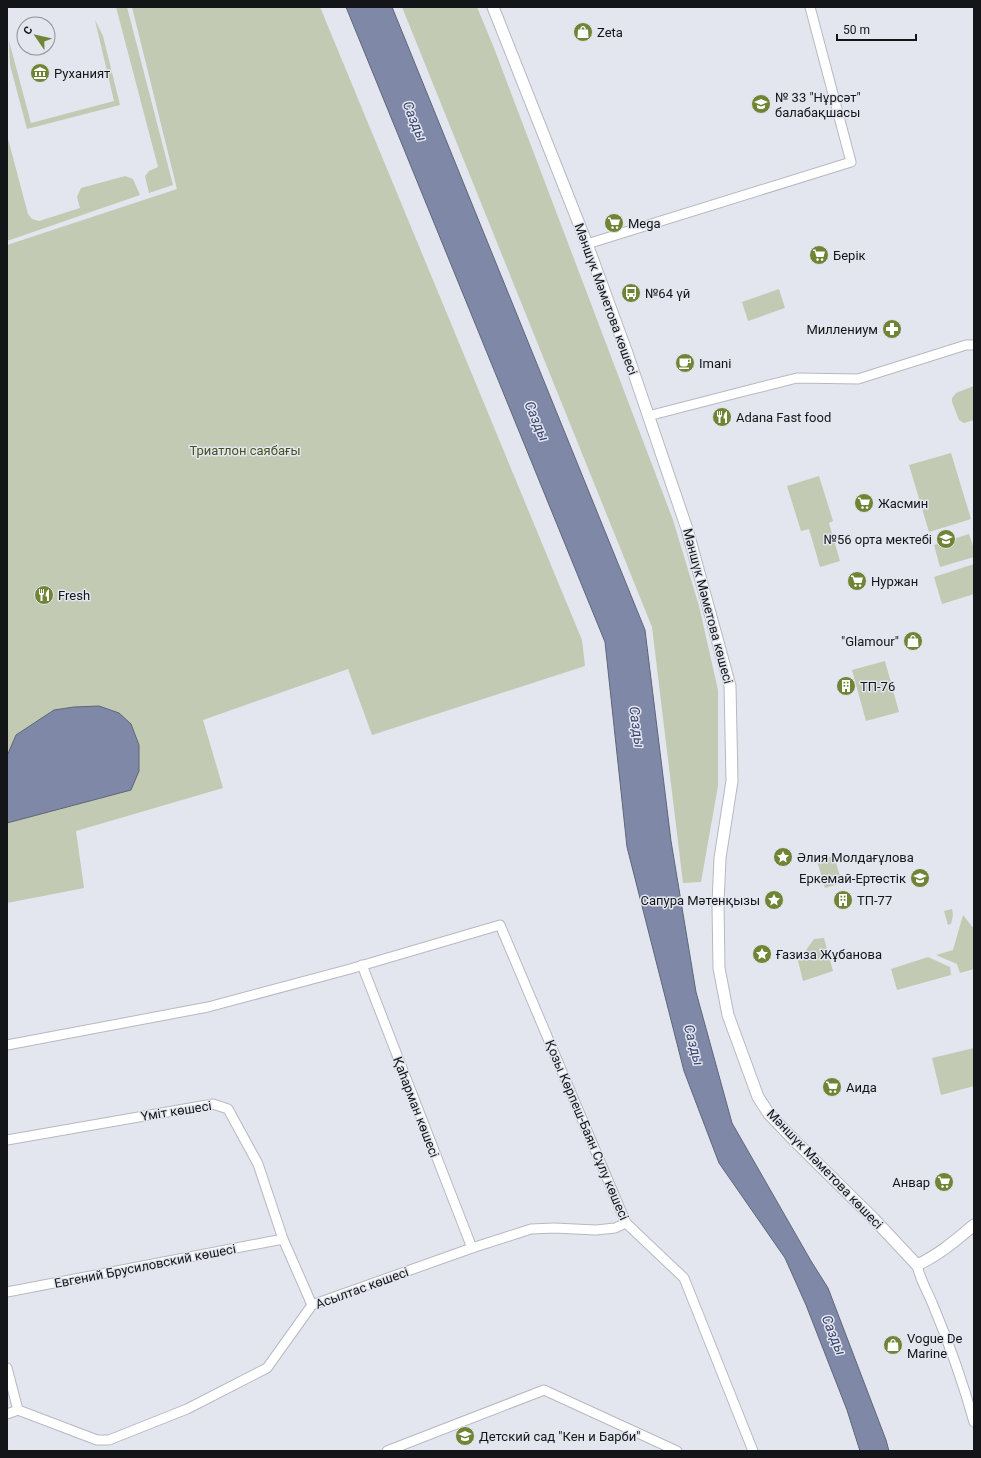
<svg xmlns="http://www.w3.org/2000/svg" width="981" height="1458" viewBox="0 0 981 1458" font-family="Roboto,sans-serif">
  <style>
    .green { fill: #c2cab3 }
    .water { fill: #7f88a6; stroke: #5f667b }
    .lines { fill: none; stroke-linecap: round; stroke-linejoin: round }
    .minor-casing { stroke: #b6b9c1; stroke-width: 11 }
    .tertiary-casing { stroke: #b6b9c1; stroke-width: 13 }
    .minor { stroke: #fff; stroke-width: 9 }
    .tertiary { stroke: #fff; stroke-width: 11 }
    .labels { text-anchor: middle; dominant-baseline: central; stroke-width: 3; stroke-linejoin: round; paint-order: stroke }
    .poi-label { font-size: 13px; fill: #141518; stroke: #e3e6ee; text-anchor: start }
    .street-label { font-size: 13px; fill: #141518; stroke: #e3e6ee }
    .park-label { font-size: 13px; fill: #465320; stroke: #e3e6ee }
    .water-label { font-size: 14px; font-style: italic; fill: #394470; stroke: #e3e6ee }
  </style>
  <rect width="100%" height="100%" fill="#e3e6ee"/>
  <!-- green -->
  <g class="green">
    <path d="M116 7H127L173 185 149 193 145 176 149 171 158 167Z"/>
    <path d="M132 7H320L582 640 585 666 372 735 348 669 203 720 223 788 76 831 84 888 7 903V245L177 189Z"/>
    <path d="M402 7H477L494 48 673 520 699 606 718 690V786L701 882 683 883 652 627Z"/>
    <path d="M95 20 103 36 120 105 27 129 10 65 9 41 31 123 114 101Z"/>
    <path d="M7 135 28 214 32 219 39 221 80 208 77 197 81 188 125 176 133 179 140 195 7 241Z"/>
    <path d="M779 289 785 308 748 321 742 302Z"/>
    <path d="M974 386V420L964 423 959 420 952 402V398L956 393Z"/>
    <path d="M951 453 971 519 929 532 909 465Z"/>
    <path d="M819 476 833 521 829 523 840 561 820 567 809 529 801 531 787 486Z"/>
    <path d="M969 534 974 549V557L940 567 934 545Z"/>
    <path d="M974 564V594L942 604 934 577Z"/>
    <path d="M885 661 899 712 866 721 852 670Z"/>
    <path d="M834 856 842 883 825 888 817 861Z"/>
    <path d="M952 909 953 915 951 924 948 925 944 911Z"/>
    <path d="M963 915 974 929V969L960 973 957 964 936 955 953 950Z"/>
    <path d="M824 938 833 971 803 981 798 961 814 939Z"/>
    <path d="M928 957 950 967 951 975 897 990 891 969Z"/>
    <path d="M974 1048V1086L941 1095 932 1058Z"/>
  </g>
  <!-- water -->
  <g class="water">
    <path d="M346 7H392L645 630 671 841 696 992 732 1123 811 1261 828 1288 886 1440 889 1451H860L847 1410 806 1305 785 1258 719 1163 684 1071 627 847 605 642Z"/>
    <path d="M99 706 119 713 131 724 139 745V771L131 790 7 823V756L16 735 54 710 74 707Z"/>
  </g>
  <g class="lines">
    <defs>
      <g id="minor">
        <path d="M587 244 851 162 810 7"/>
        <path d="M648 416 749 390 797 378 858 379 966 345H974"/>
        <path d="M362 965 472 1248"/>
        <path d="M7 1045 208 1007 350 969 500 925 626 1223 684 1278 753 1451"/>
        <path d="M7 1140 213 1104 228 1109 258 1164 283 1239 312 1305"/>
        <path d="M917 1265C920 1280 928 1292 933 1305 949 1343 963 1383 974 1422"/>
        <path d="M7 1292 283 1239"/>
        <path d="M7 1368 18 1410"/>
        <path d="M18 1410 97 1440H109L187 1409 267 1368 312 1305 472 1248 531 1229 554 1228 596 1230 615 1228 626 1223"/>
        <path d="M7 1414 18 1410"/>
        <path d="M387 1451 544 1390 677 1451"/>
      </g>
      <path id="tertiary" d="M493 7 587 244 627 353 687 529 730 686 732 781 720 858 718 904 719 968 728 1015 758 1097 769 1114 793 1139 873 1218 917 1265C939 1255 956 1240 974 1225"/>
    </defs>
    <!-- minor casing -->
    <use href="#minor" class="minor-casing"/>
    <!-- tertiary casing -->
    <use href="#tertiary" class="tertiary-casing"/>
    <!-- minor -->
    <use href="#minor" class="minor"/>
    <!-- tertiary -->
    <use href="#tertiary" class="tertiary"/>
  </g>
  <!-- icons -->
  <defs>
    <symbol id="shop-disc" viewBox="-11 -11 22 22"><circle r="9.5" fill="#6f8434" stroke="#e3e6ee"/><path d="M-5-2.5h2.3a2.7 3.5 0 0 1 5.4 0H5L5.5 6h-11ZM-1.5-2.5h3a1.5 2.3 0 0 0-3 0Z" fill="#fff"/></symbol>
    <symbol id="museum-disc" viewBox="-11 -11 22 22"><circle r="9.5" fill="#6f8434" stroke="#e3e6ee"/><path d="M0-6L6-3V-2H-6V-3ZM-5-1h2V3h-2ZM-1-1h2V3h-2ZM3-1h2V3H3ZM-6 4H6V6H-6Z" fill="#fff"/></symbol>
    <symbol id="school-disc" viewBox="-11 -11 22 22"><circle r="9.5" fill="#6f8434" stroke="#e3e6ee"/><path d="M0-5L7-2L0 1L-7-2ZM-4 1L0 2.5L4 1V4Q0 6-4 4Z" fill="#fff"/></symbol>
    <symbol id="supermarket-disc" viewBox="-11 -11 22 22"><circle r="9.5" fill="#6f8434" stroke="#e3e6ee"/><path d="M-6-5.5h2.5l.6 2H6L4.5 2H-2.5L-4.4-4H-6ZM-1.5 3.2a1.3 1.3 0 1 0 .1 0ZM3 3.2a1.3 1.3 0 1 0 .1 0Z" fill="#fff"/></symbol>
    <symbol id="bus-disc" viewBox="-11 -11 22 22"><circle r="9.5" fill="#6f8434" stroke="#e3e6ee"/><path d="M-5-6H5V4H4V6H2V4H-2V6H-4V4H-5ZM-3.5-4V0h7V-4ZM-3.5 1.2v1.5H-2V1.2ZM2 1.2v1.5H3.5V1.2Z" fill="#fff"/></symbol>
    <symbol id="pharmacy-disc" viewBox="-11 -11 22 22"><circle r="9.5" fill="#6f8434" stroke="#e3e6ee"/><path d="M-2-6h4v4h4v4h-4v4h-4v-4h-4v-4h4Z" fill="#fff"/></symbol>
    <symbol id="cafe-disc" viewBox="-11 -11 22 22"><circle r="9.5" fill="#6f8434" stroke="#e3e6ee"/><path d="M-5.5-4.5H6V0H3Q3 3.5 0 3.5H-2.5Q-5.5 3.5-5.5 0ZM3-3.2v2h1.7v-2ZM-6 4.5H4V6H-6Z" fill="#fff"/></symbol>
    <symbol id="restaurant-disc" viewBox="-11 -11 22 22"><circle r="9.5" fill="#6f8434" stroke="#e3e6ee"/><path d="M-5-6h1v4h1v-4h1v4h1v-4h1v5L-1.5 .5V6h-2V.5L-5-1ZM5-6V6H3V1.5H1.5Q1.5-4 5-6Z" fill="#fff"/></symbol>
    <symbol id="building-disc" viewBox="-11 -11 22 22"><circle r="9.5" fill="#6f8434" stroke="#e3e6ee"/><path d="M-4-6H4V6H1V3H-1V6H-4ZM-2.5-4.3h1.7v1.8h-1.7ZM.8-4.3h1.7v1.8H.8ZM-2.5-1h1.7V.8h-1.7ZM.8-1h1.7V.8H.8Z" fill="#fff"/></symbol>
    <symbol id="sight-disc" viewBox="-11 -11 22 22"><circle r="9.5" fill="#6f8434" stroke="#e3e6ee"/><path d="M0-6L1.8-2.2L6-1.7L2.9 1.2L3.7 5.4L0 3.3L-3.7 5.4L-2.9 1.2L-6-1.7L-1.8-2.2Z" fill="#fff"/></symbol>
  </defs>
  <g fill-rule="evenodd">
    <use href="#shop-disc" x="572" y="21" width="22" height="22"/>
    <use href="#museum-disc" x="29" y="62" width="22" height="22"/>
    <use href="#school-disc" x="750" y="93" width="22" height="22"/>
    <use href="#supermarket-disc" x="603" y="212" width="22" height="22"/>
    <use href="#supermarket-disc" x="808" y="244" width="22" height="22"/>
    <use href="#bus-disc" x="620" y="282" width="22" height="22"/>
    <use href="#pharmacy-disc" x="881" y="318" width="22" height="22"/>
    <use href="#cafe-disc" x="674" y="352" width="22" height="22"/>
    <use href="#restaurant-disc" x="711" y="406" width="22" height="22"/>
    <use href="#supermarket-disc" x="853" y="492" width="22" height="22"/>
    <use href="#school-disc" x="935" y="528" width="22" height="22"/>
    <use href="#supermarket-disc" x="846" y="570" width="22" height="22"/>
    <use href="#restaurant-disc" x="33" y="584" width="22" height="22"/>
    <use href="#shop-disc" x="902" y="630" width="22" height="22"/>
    <use href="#building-disc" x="835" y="675" width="22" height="22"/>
    <use href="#sight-disc" x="772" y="846" width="22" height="22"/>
    <use href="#school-disc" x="909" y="867" width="22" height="22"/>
    <use href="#sight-disc" x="763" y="889" width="22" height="22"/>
    <use href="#building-disc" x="832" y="889" width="22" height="22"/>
    <use href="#sight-disc" x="751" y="943" width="22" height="22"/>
    <use href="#supermarket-disc" x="821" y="1076" width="22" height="22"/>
    <use href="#supermarket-disc" x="933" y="1171" width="22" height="22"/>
    <use href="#shop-disc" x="882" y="1334" width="22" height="22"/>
    <use href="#school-disc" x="454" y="1425" width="22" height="22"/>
  </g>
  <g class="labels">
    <!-- poi labels -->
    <g class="poi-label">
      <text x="597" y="32">Zeta</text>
      <text x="54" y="73">Руханият</text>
      <text x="775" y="97">№ 33 "Нұрсәт"<tspan x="775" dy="15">балабақшасы</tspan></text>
      <text x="628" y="223">Mega</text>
      <text x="833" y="255">Берік</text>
      <text x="645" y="293">№64 үй</text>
      <text x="878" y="329" text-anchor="end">Миллениум</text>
      <text x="699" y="363">Imani</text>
      <text x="736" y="417">Adana Fast food</text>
      <text x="878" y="503">Жасмин</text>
      <text x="932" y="539" text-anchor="end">№56 орта мектебі</text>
      <text x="871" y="581">Нуржан</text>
      <text x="58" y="595">Fresh</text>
      <text x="899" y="641" text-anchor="end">"Glamour"</text>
      <text x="860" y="686">ТП-76</text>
      <text x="797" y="857">Әлия Молдағұлова</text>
      <text x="906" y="878" text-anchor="end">Еркемай-Ертөстік</text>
      <text x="760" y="900" text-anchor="end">Сапура Мәтенқызы</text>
      <text x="857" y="900">ТП-77</text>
      <text x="776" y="954">Ғазиза Жұбанова</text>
      <text x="846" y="1087">Аида</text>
      <text x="930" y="1182" text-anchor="end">Анвар</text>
      <text x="907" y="1338">Vogue De<tspan x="907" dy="15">Marine</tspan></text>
      <text x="479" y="1436">Детский сад "Кен и Барби"</text>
    </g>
    <!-- street labels -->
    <g class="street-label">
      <text transform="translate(606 299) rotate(70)">Мәншүк Мәметова көшесі</text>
      <text transform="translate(708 606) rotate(75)">Мәншүк Мәметова көшесі</text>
      <text transform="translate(416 1107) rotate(69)">Қаһарман көшесі</text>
      <text transform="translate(176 1111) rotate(-9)">Үміт көшесі</text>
      <text transform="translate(587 1130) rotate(67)">Қозы Көрпеш-Баян Сұлу көшесі</text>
      <text transform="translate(825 1169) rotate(46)">Мәншүк Мәметова көшесі</text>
      <text transform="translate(145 1266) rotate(-11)">Евгений Брусиловский көшесі</text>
      <text transform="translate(362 1288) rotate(-20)">Асылтас көшесі</text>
    </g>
    <!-- park labels -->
    <g class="park-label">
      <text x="245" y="450">Триатлон саябағы</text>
    </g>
    <!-- water labels -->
    <g class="water-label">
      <text transform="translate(415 121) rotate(68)">Сазды</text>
      <text transform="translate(537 421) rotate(67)">Сазды</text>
      <text transform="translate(637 727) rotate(82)">Сазды</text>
      <text transform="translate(694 1045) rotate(75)">Сазды</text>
      <text transform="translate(834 1335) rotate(68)">Сазды</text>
    </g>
  </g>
  <!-- border -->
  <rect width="981" height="1458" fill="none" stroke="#141518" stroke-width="16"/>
  <!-- north arrow -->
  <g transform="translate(36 36) rotate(304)"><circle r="19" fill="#e3e6ee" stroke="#909298"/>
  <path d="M0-3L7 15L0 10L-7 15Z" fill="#6f8434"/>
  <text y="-6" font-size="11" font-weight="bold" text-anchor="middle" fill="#141518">С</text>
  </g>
  <!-- scale -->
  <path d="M837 34v6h79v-6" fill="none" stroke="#141518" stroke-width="2"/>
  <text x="843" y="34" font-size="12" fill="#141518" stroke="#e3e6ee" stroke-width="3" paint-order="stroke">50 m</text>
</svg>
